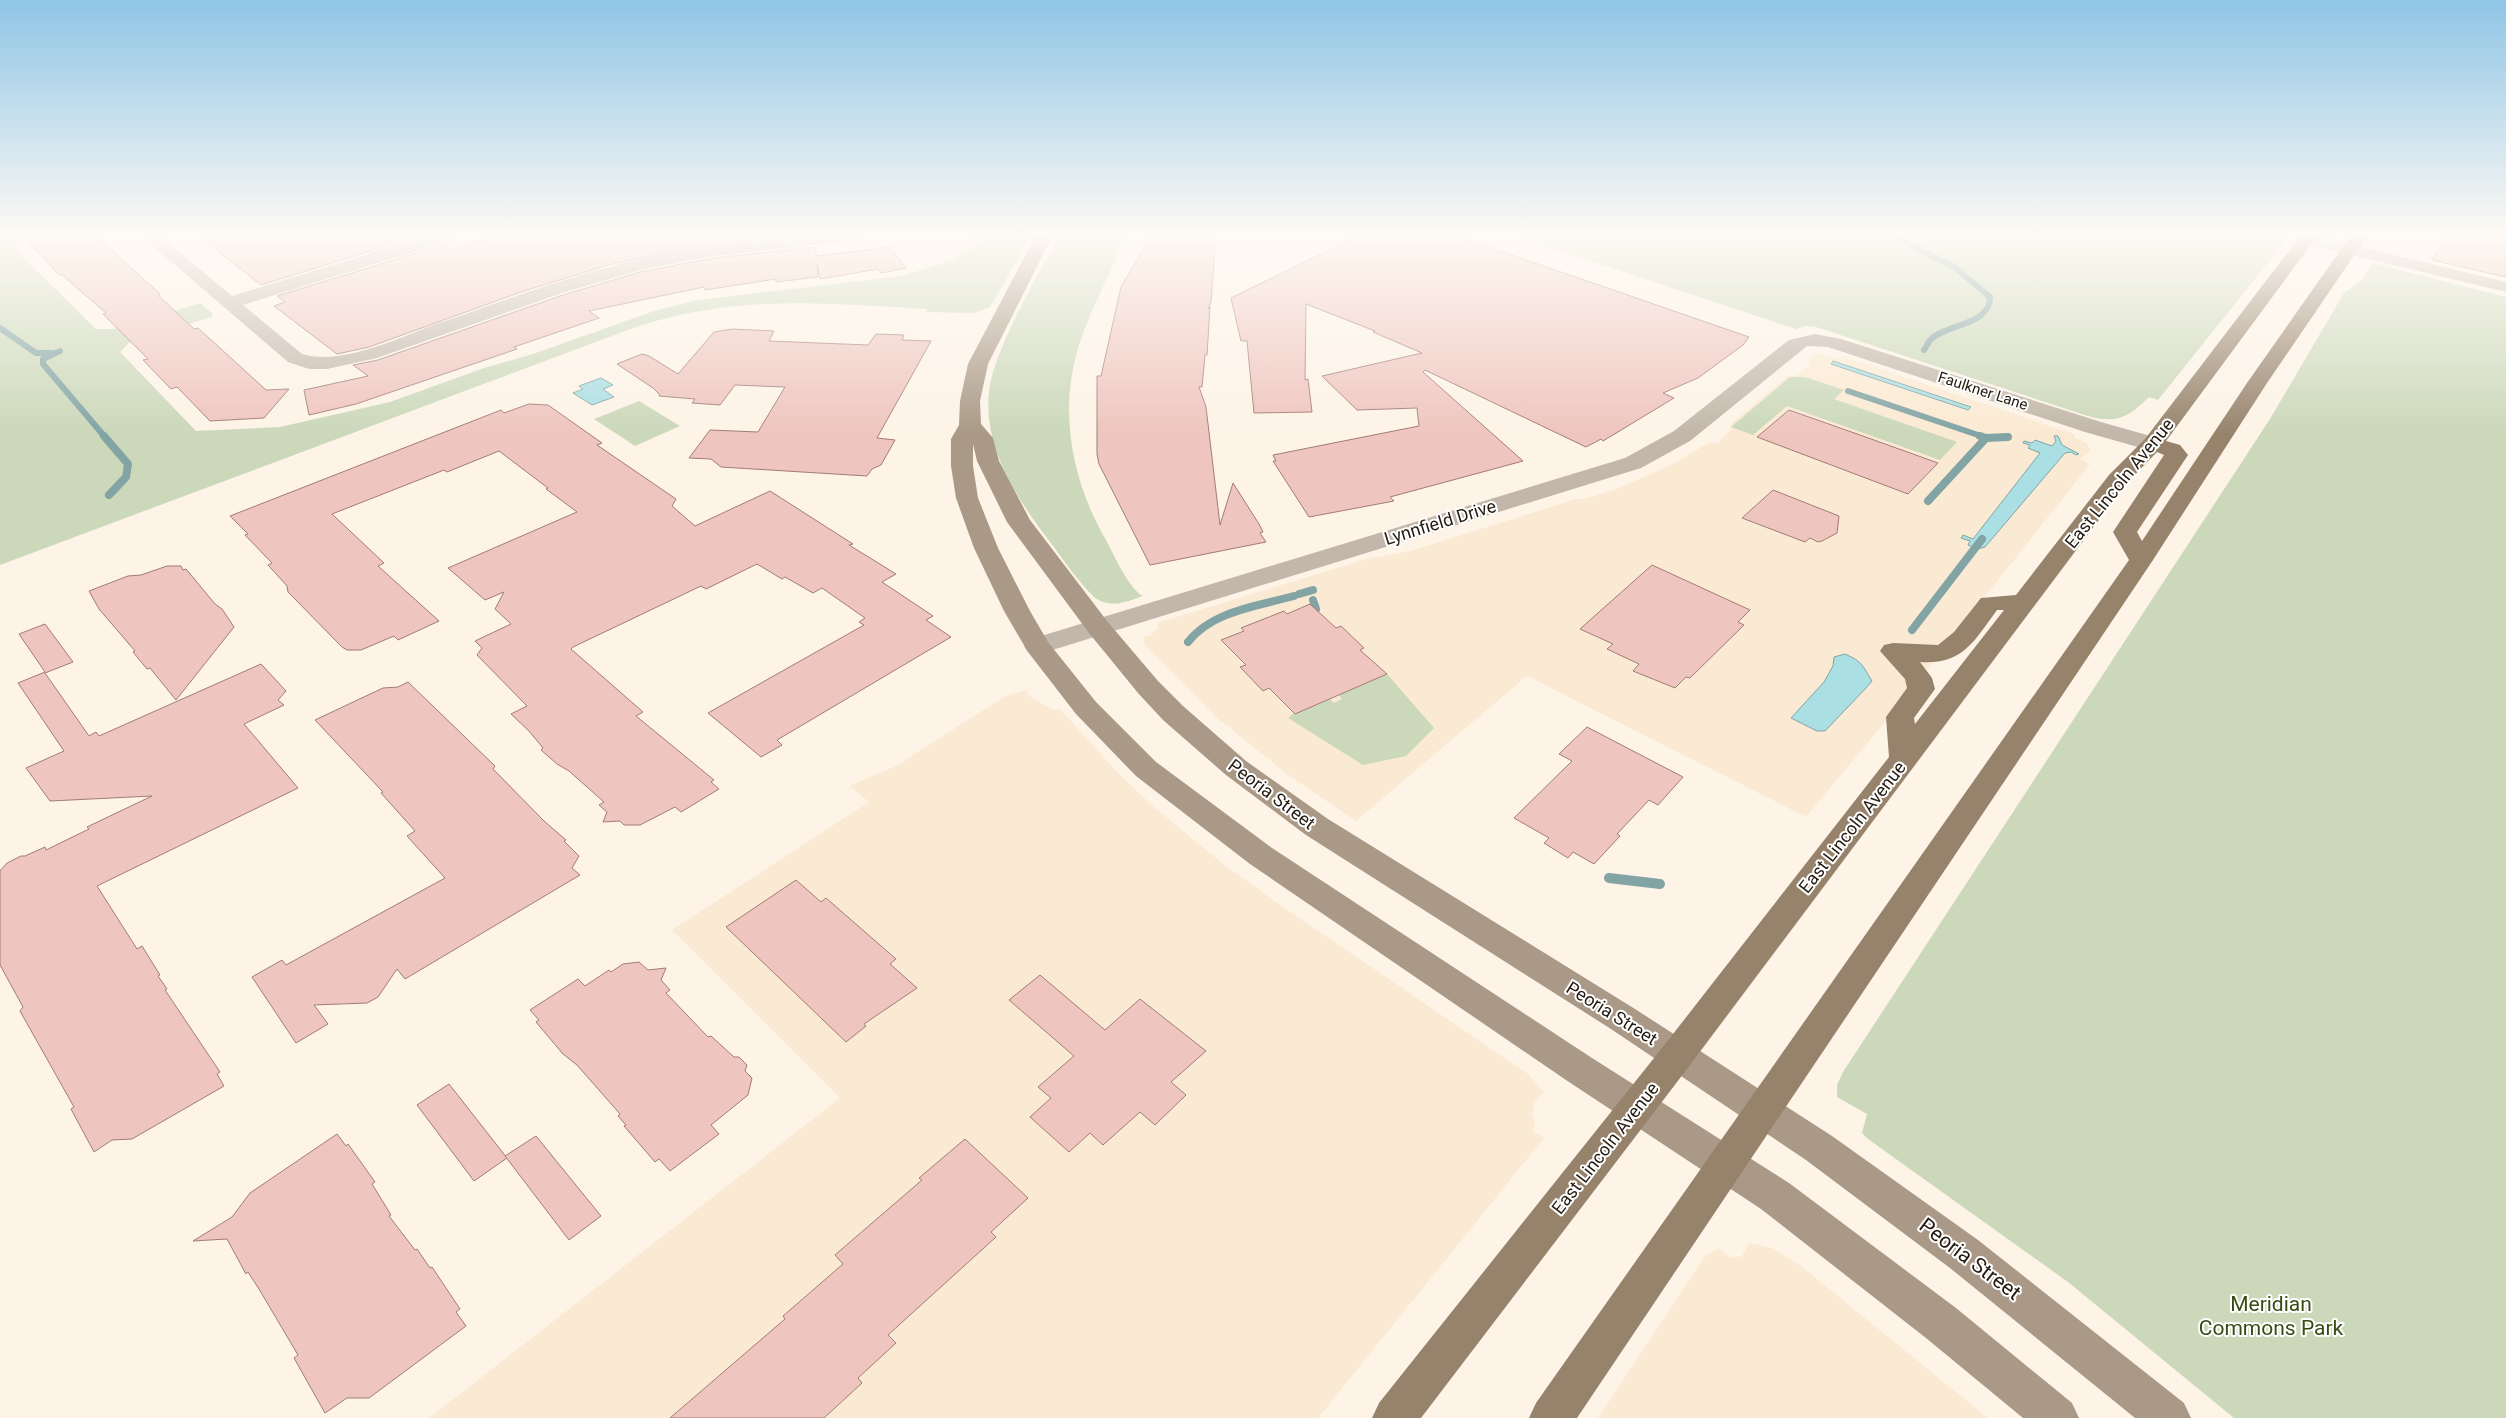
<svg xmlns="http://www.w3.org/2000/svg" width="2506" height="1418" viewBox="0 0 2506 1418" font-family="Roboto,sans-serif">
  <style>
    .built { fill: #fbead3 }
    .green { fill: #cbd8ba }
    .water { fill: #aadfe4; stroke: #82a4a4 }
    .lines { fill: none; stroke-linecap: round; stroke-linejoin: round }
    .stream-far2 { stroke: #82a4a4; stroke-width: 6 }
    .stream-far1 { stroke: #82a4a4; stroke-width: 8 }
    .stream { stroke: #82a4a4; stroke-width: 10 }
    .building { fill: #efc5bf; stroke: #a27c76 }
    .street { fill: #c2b7aa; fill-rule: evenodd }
    .secondary { fill: #a99986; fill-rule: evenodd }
    .primary { fill: #97836c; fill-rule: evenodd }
    .labels { text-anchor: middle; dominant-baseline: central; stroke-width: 4; stroke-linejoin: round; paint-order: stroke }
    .far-street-label { font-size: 15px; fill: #231b10; stroke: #fff }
    .street-label { font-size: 18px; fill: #231b10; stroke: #fff }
    .near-street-label { font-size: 21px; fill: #231b10; stroke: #fff }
    .near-park-label { font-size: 21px; fill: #384b13; stroke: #fff }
  </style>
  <rect width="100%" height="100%" fill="#fdf3e7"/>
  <!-- built -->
  <g class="built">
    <path d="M1819 353 1838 359 1842 356 2074 434V437L2086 443 2091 451 2080 459 2090 464 1905 698 1806 817 1527 676 1356 821 1288 775 1216 717 1144 644V636H1149L1158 628 1157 623 1367 559 1411 551 1576 499H1584L1617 489 1675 463 1708 443H1718L1731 429 1730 425 1787 376H1796L1811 365 1808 359Z"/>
    <path d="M1028 690 1027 694 1049 708 1055 710 1060 709 1118 773 1154 807 1222 863 1276 902 1528 1074 1544 1092 1535 1101 1532 1114 1535 1122 1532 1131 1544 1138 1318 1418H429L840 1098 672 930 869 802 849 786 896 766 1007 695Z"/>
    <path d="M1749 1243 1772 1248 1801 1266 1988 1418H1598L1705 1256 1718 1248 1731 1258 1742 1256Z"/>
  </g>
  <!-- green -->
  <g class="green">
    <path d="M0 235H41L24 240 13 247 96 329H114L200 303 213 314 211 317 129 343 120 352 196 431 280 427 390 402 484 368 533 354 654 311 693 301 732 296 902 276 954 259 969 251 983 240 954 235H1032L990 307 974 313 926 312 927 309C822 303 736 294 633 328L0 565Z"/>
    <path d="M1059 235H1125C1113 270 1094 302 1082 336 1057 405 1070 478 1106 540 1114 555 1129 589 1143 596 1126 602 1110 609 1094 597 1079 582 1066 564 1054 547 1016 498 974 437 993 372 1008 324 1036 280 1059 235Z"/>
    <path d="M1512 235H2290L2158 400 2149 397C2129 417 2117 424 2088 416L1816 327 1805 326 1796 329Z"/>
    <path d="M2372 263 2506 297V1418H2234L2068 1282 1868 1139 1862 1133 1867 1114 1837 1097V1085L1843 1072 2270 419 2344 293 2362 280Z"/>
    <path d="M1790 377H1805L1844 390 1834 399 1957 442 1940 460 1787 406 1753 435 1731 427Z"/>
    <path d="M639 401 680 426 635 446 594 419Z"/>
    <path d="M1387 674 1434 728 1406 756 1363 765 1288 718 1294 713 1295 714 1330 699 1334 703 1342 699 1339 695Z"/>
  </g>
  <!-- water -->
  <g class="water">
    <path d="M1833 361 1971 407 1968 410 1831 364Z"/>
    <path d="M601 378 613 385 603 389 614 397 592 405 573 393 583 389 579 386Z"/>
    <path d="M2054 436H2058L2062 445 2079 454 2076 455 2071 452 2065 453 1985 547 1978 549 1968 545 1970 541 1961 538 1963 535 1973 539 2040 453 2028 448 2030 445 2023 443 2024 441 2032 443 2035 440 2052 446 2056 441Z"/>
    <path d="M1845 654C1863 662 1862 665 1872 681L1866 688 1825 731H1817L1791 718 1824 682 1833 666 1834 657Z"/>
  </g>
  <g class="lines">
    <!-- stream-far2 -->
    <g class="stream-far2">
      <path d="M1892 235 1957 269 1990 297C1990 326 1947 323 1930 340 1928 343 1926 347 1924 350"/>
      <path d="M0 328 36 353H51"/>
      <path d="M60 351 43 359V364L105 437"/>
      <path d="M1848 391 1984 437"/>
      <path d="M2004 437H2008"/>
    </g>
    <!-- stream-far1 -->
    <g class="stream-far1">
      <path d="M104 436 128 464 126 477 109 495"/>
      <path d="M1980 436 1986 438"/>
      <path d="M1928 501 1986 438 2008 437"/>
      <path d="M1299 594 1313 590"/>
      <path d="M1313 600 1316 609"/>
      <path d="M1912 630 1982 539"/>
      <path d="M1188 642C1212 611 1258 606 1294 596"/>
    </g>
    <!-- stream -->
    <path class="stream" d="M1609 878 1660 884"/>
  </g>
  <!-- building -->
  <g class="building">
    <path d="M46 235H95L160 294 158 295 194 329 198 328 266 390 289 389 264 418 210 421 177 387 171 389 143 360 148 359 103 314 106 313 61 274 59 275 27 240Z"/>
    <path d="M197 235H422L261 285Z"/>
    <path d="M500 235H794L694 247 608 265 521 292 369 347 337 354 274 306 285 302 277 296 446 244V250Z"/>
    <path d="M1152 235H1216L1211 302 1208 309 1210 307 1207 355H1205L1202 387H1199L1206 407 1220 525 1233 483 1259 524 1263 532 1260 533 1266 542 1150 565 1099 464 1097 454V376H1101L1121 287Z"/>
    <path d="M1360 235H1454L1749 337 1743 345 1698 378 1663 393 1674 398 1603 441 1601 439 1586 447 1425 370 1423 372 1523 461 1390 497 1394 501 1309 517 1273 461H1276L1273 455 1419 426 1417 408 1357 410 1322 376 1422 353 1373 332 1375 331 1306 304 1305 380 1308 379 1312 412 1254 413 1247 341H1241L1231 298Z"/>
    <path d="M2447 235H2506V277L2432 260Z"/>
    <path d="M816 247V256L890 247 906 268 881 273 878 269 820 279 817 264 818 277 776 282V279L705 290 704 287 589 311 599 318 514 347 517 349 356 404 309 415 304 390 368 376 353 365 378 360 563 295 640 272 714 258Z"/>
    <path d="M732 329 774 331 769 341 868 345 876 334 904 335 902 340 931 341 877 438 895 440 881 465 872 469 867 476 721 467 711 459 689 458 710 430 758 432 785 387 735 385 720 405 692 403 695 399 659 396 660 395 653 388 617 364 642 354 649 356 678 374 714 332Z"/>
    <path d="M529 404 548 405 602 443 597 445 676 499 672 506 695 526 770 491 853 544 849 545 896 574 882 582 933 616 926 620 951 637 777 740 782 745 761 757 708 713 864 625 859 622 865 618 822 588 813 593 785 577 782 579 757 564 706 589 701 586 573 647 571 649 643 712 636 716 714 780 711 782 719 789 681 812 675 807 640 825H624L620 821 603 822 607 812 599 805 604 802 569 771 557 764 541 750 543 748 529 731 511 714 527 706 477 655 482 648 475 641 511 624 495 609 504 592 485 600 448 568 577 512 546 489 548 488 499 451 447 472 444 470 332 514 384 563 378 566 439 621 398 640 394 636 361 650H347L342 647 288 592 287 586 268 565 272 563 245 535 248 534 230 516 501 410 504 413Z"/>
    <path d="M1789 410 1860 435 1938 463 1908 494 1757 437Z"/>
    <path d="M1773 490 1839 516 1837 533 1822 541 1818 542 1810 538 1805 542 1742 518Z"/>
    <path d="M1652 565 1750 610 1738 622 1744 625 1690 678 1686 677 1675 688 1633 671 1639 664 1607 649 1613 644 1580 629Z"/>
    <path d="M167 566H181L183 570 186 569 215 604 222 609 234 627 176 700 150 668 147 669 133 652 135 651 99 609 89 591 128 576 141 575Z"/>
    <path d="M1310 604 1336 628 1341 626 1364 648 1360 650 1387 674 1295 714 1269 688 1263 691 1240 667 1246 665 1221 640 1244 631 1241 628 1284 611 1287 614Z"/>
    <path d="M45 624 73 662 45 673 89 736 96 732 99 736 261 664 286 691 278 700 284 705 244 724 298 788 97 886 137 949 142 946 160 975 158 976 167 989 165 990 220 1072 217 1074 224 1086 132 1139 112 1140 94 1152 71 1109 74 1107 20 1011 23 1007 0 965V871L7 863 21 856H25L45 847 46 850 89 829 87 827 152 796 50 801 26 768 64 751 18 683 45 672 19 634Z"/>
    <path d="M408 682 495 766 493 769 544 821 566 840 564 841 579 856 572 868 580 875 405 979 397 969 378 997 367 1003 314 1005 328 1024 296 1043 252 977 282 960 286 965 445 878 407 836 415 831 381 793 383 792 315 720 383 688 398 687Z"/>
    <path d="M1587 727 1683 777 1658 805 1649 800 1617 834 1620 836 1594 864 1573 852 1568 858 1544 843 1549 838 1514 818 1572 761 1559 754Z"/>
    <path d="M796 880 821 902 826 898 896 959 890 964 917 988 864 1024 866 1026 846 1042 726 927Z"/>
    <path d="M639 962 648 970 666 968 661 980 670 990 666 993 708 1037 711 1036 734 1057H739L747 1065 745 1071 752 1078 748 1095 711 1125 719 1134 670 1171 659 1159 655 1162 624 1126 626 1125 618 1116 620 1114 577 1065 563 1054 536 1022 539 1020 530 1010 578 979 585 986 609 970 611 972 623 964Z"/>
    <path d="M1040 975 1105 1030 1140 999 1206 1051 1171 1082 1186 1095 1155 1125 1140 1112 1103 1145 1090 1133 1069 1152 1030 1117 1051 1098 1038 1087 1074 1056 1009 1000Z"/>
    <path d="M449 1084 507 1158 474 1181 417 1105Z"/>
    <path d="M337 1134 346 1146 348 1144 375 1182 372 1184 391 1215 389 1216 415 1250 417 1249 430 1268 432 1267 460 1309 456 1312 466 1326 369 1398H347L325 1413 294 1358 298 1355 259 1289 248 1272 246 1274 227 1239 193 1241 232 1217 250 1193Z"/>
    <path d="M536 1136 601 1216 569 1240 505 1156Z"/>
    <path d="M965 1139 1028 1198 991 1232 996 1237 888 1335 896 1343 858 1378 862 1383 824 1418H670L785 1319 783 1316 843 1264 835 1255 922 1180 919 1178Z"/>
  </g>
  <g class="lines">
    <!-- street -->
    <g class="street">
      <path d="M140 235H159L232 296 430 235H457L455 239 243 305 302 354C341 366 399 338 436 324 465 314 493 304 522 294 560 281 598 269 638 260 712 242 790 235 866 235L858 240 714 256 640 270 562 293 377 358 327 369H309L288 362Z"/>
      <path d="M2301 235H2313L2506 282V292L2301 243 2298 239Z"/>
      <path d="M1815 334 1841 339 2101 422 2161 439 2164 444 2161 449 2153 450 2145 449 2085 432 1828 347 1807 346 1690 441 1641 468 1046 652 1037 654 1028 652 1024 646 1028 640 1625 458 1674 431 1789 340Z"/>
    </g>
    <!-- secondary -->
    <path class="secondary" d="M1036 235H1053L988 364 980 401 981 424 993 438 999 461 1030 520 1107 621 1158 681 1183 706 1246 761 1328 819 1635 1009 1832 1136 1978 1240 2184 1403 2191 1418H2135L1950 1268 1806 1160 1611 1029 1306 835 1226 775 1163 720 1138 693 1089 633 1007 522 977 461 973 444V466L978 498 998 548 1030 611 1048 642 1096 702 1156 762 1272 848 1592 1058 1789 1183 1956 1308 2072 1403 2079 1418H2023L1926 1338 1761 1209 1566 1080 1250 864 1136 776 1076 714 1028 652 1004 611 974 548 956 498 951 466V439L959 425 960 401 968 364Z"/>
    <!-- primary -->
    <path class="primary" d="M2301 235H2318L2166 441 2180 445 2188 455 2137 532 2142 541 2247 383 2351 235H2368L2267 383 2153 560 1577 1418H1529L1536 1403 2129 560 2113 532 2164 455 2157 452 2125 485 1690 1065 1421 1418H1372L1379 1403 1666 1043 1889 757 1886 717 1907 688 1905 679 1880 651 1884 645 1893 643 1938 645 1954 632 1981 598 2016 595 2109 475 2145 439ZM1997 610H2004L1915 724 1914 718 1935 689 1932 678 1920 662C1963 665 1974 641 1997 610Z"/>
  </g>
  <!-- sky -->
  <linearGradient id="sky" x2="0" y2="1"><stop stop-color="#8fc5e6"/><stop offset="0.54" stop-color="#fefaf4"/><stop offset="1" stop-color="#fefaf4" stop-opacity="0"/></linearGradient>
  <rect width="2506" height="434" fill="url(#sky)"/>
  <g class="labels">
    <!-- far-street labels -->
    <g class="far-street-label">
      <text transform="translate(1983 391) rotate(18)">Faulkner Lane</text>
    </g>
    <!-- street labels -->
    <g class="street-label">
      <text transform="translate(2119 483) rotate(-51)">East Lincoln Avenue</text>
      <text transform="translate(1440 522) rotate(-17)">Lynnfield Drive</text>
      <text transform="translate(1272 794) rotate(37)">Peoria Street</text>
      <text transform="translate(1852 827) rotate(-52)">East Lincoln Avenue</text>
      <text transform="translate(1612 1013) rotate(32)">Peoria Street</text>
      <text transform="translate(1605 1148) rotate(-52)">East Lincoln Avenue</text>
    </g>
    <!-- near-street labels -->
    <g class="near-street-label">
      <text transform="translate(1970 1259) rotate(37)">Peoria Street</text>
    </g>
    <!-- near-park labels -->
    <g class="near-park-label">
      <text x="2271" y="1304">Meridian<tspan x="2271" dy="24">Commons Park</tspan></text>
    </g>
  </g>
</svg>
